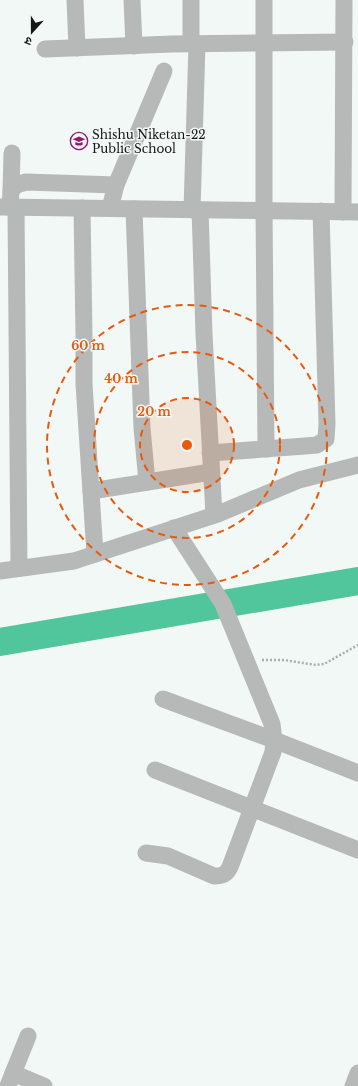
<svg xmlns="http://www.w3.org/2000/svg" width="358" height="1086" viewBox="0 0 358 1086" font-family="'Libre Baskerville','Noto Sans Devanagari',serif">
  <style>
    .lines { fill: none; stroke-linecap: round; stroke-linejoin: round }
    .river { stroke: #51c59b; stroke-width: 28 }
    .path { stroke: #a9aeab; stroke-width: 2.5; stroke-dasharray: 2 2; stroke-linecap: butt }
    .minor { stroke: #b7b9b8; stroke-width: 17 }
    .ring { fill: none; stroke: #e8590c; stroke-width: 2; stroke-dasharray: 7 5 }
    .labels { text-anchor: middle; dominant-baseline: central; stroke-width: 3; stroke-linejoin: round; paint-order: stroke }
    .poi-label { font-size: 12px; fill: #161817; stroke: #f2f8f5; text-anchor: start }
    .centre { fill: #e8590c; stroke: #f2f8f5; stroke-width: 2 }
    .ring-label { font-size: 12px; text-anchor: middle; font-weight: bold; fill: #e8590c; stroke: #f2f8f5; stroke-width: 3; stroke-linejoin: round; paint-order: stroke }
  </style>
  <rect width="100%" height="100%" fill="#f2f8f5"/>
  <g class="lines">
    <!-- river -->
    <path class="river" d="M0 642 358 581"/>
    <!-- path -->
    <path class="path" d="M262 660H284L316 665 324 664 358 645"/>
    <!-- minor -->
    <g class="minor">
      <path d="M75 0 77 48"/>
      <path d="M132 0 134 46"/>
      <path d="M191 0V44"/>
      <path d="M264 0V205L266 449"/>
      <path d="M45 49 172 44 345 42"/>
      <path d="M116 185 164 71"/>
      <path d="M11 191 12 153"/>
      <path d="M0 207 358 212"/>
      <path d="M10 207 11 191 16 185 26 182 116 185 110 208"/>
      <path d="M16 207 19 568"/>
      <path d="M82 208 84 336V384L95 554"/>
      <path d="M134 209 142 428 147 482"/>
      <path d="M192 210 197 44"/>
      <path d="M200 210 204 334 214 515"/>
      <path d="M343 212 344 0"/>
      <path d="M210 453 305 446 317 445 326 439 327 424 321 211"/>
      <path d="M91 491 211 472"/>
      <path d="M0 571 74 561 218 514 299 480 358 465"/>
      <path d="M163 699 274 740 358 773"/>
      <path d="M155 770 358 850"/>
      <path d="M146 853 168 856 214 876C222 876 226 875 230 867L273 752 274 740 272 724 223 604 174 528"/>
      <path d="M13 1073 44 1086"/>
      <path d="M8 1086 28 1036"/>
      <path d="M353 1086 358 1073"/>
    </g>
  </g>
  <!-- distance rings -->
  <circle cx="187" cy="445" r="47" fill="#e8590c" fill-opacity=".12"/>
  <g class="ring">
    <circle cx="187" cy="445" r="47"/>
    <circle cx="187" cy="445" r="93"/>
    <circle cx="187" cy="445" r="140"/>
  </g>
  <!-- icons -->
  <defs>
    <symbol id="school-ring" viewBox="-11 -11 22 22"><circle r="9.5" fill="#f2f8f5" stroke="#99186e" stroke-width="1.5"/><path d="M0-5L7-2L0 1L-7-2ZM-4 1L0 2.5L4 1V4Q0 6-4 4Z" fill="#99186e"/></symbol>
  </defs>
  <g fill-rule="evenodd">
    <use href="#school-ring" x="69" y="131" width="20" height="20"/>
  </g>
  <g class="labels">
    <!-- poi labels -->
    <g class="poi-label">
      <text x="92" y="134">Shishu Niketan-22<tspan x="92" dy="14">Public School</tspan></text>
    </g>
  </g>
  <circle cx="187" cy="445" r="6" class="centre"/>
  <g class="ring-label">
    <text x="88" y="350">60 m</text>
    <text x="121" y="383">40 m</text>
    <text x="154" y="416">20 m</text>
  </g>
  <!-- north arrow -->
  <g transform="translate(32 32) rotate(201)" stroke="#f2f8f5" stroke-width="3" paint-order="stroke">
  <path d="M0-3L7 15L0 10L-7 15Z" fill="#161817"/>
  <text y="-6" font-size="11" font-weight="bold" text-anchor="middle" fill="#161817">उ</text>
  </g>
</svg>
